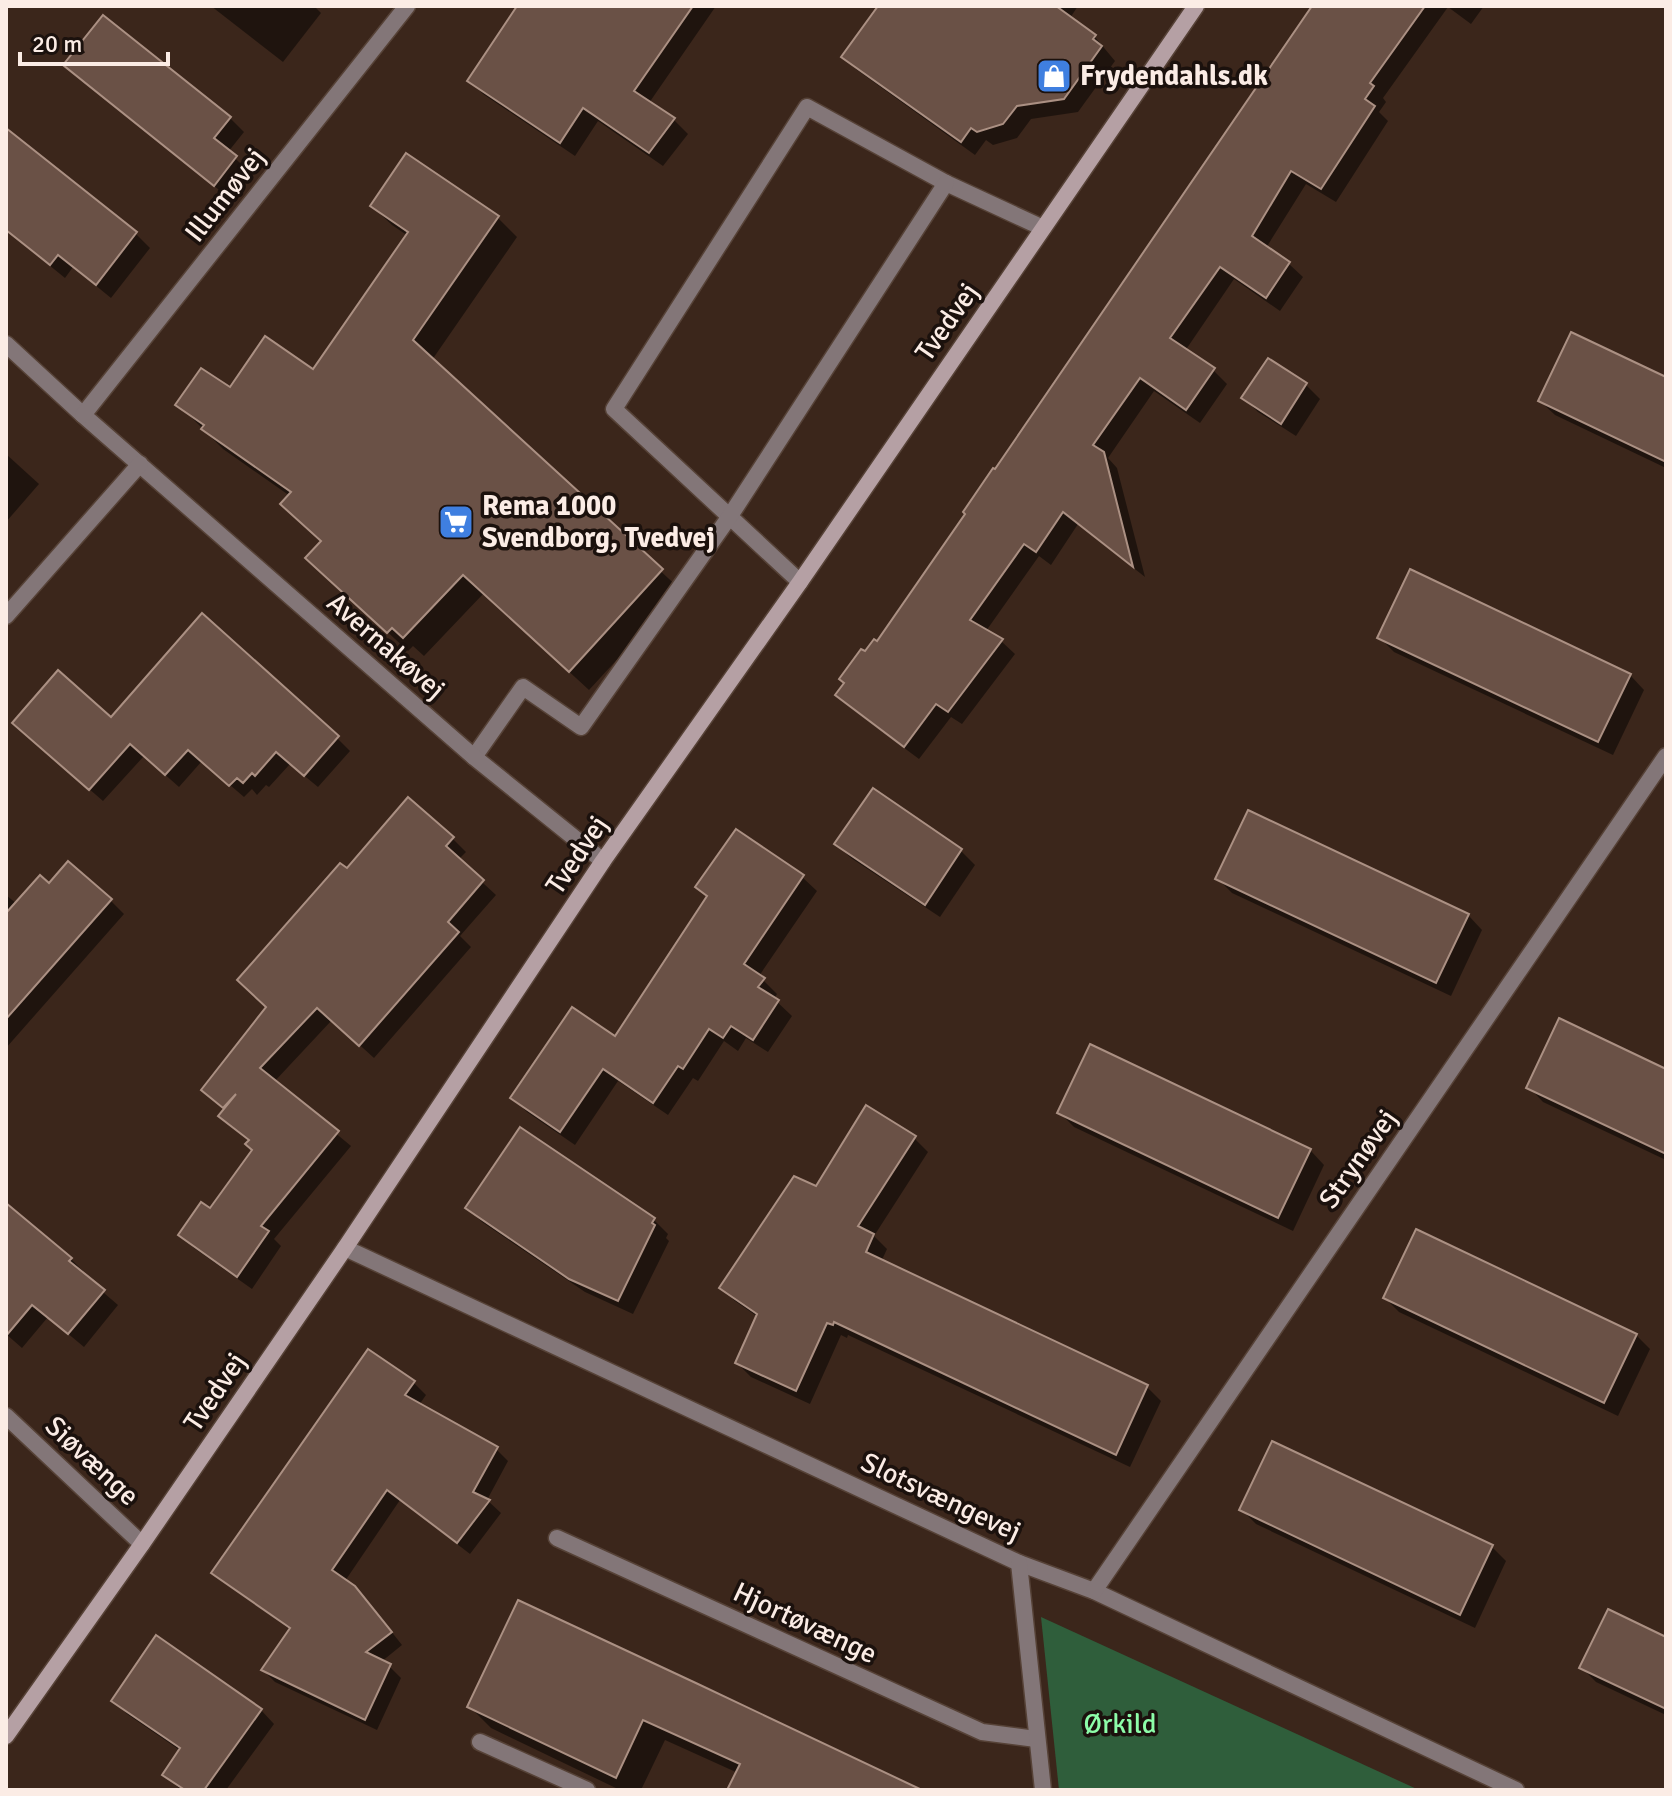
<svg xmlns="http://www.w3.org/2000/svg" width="1672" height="1796" viewBox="0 0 1672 1796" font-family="Signika,sans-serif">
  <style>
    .green { fill: #2f5e3b }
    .shadow { fill: #0007 }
    .building { fill: #6a5146; stroke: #ab9083; stroke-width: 2 }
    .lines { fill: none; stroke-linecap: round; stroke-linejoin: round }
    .lane-casing { stroke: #564237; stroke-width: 19 }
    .street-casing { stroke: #564237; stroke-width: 19 }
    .secondary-casing { stroke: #564237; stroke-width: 19 }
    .lane { stroke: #837678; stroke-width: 16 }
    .street { stroke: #837678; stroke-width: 16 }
    .secondary { stroke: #b5a0a4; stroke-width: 16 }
    .labels { text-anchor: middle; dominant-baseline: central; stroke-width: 7; stroke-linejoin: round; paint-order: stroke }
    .poi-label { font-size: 28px; font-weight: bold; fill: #fbece5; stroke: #1b110d; text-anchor: start }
    .street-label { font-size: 28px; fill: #fbece5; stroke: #1b110d }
    .park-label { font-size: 28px; fill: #8dfda9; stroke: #1b110d }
  </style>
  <rect width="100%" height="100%" fill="#3b261b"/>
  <!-- green -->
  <path class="green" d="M1041 1617 1419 1790H1059Z"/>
  <!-- shadow -->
  <g class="shadow">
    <path d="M211 6H314L321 13 283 62Z"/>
    <path d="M536 6H716L649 103 674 120 688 134 663 166 598 121 575 156 483 94 469 80Z"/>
    <path d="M880 6H1078L1070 18 1095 37 1115 61 1078 112 1031 119 1017 138 993 145 986 140 975 155 857 70 843 56Z"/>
    <path d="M1319 6H1484L1471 24 1448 7 1383 98 1386 102 1379 112 1388 121 1336 202 1306 184 1266 248 1289 264 1303 277 1280 311 1234 279 1185 351 1213 370 1227 384 1200 423 1154 391 1108 458 1117 468 1145 577 1078 524 1051 565 1039 556 986 631 1001 641 1015 654 962 724 951 717 919 759 852 709 838 695 865 654 877 643Z"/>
    <path d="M65 65 230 118 244 132 228 152 250 172 229 198Z"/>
    <path d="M14 137 136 234 150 248 111 298 73 267 65 278 6 230V147Z"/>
    <path d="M372 206 497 217 517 237 432 360 681 590 589 690 484 593 424 656 413 646 408 651 328 577 323 542 290 496 223 449 178 404 313 372 408 236 392 225Z"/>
    <path d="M1666 379V468L1555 415 1540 401Z"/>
    <path d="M1306 385 1320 399 1296 436 1258 412 1244 398Z"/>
    <path d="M6 454 39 484 6 522Z"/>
    <path d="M1380 638 1630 675 1644 690 1613 755 1394 652Z"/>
    <path d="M111 720 337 738 350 751 318 787 290 764 269 787 266 785 257 795 252 789 244 797 202 761 179 787 144 756 103 801 28 736Z"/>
    <path d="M874 791 961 851 975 865 940 917 851 858 836 844Z"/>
    <path d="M452 838 466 852 458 860 496 895 460 936 471 947 374 1058 332 1020 274 1082 351 1146 274 1239 281 1246 252 1289 194 1248 181 1234 210 1211 255 1150 250 1141 221 1116 226 1110 218 1103 268 1007 347 871Z"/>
    <path d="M802 877 817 891 759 976 777 994 774 999 792 1016 768 1052 746 1038 738 1051 724 1041 698 1081 693 1078 668 1115 618 1081 575 1145 527 1112 513 1098 616 1039 708 898 697 887Z"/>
    <path d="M1218 879 1468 915 1482 930 1451 996 1232 893Z"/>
    <path d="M49 886 110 900 124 914 6 1048V895L17 904Z"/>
    <path d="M1666 1071V1160L1543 1102 1529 1087Z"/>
    <path d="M1060 1113 1310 1150 1324 1165 1293 1231 1074 1127Z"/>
    <path d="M914 1138 928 1152 874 1236 887 1249 881 1262 1147 1387 1161 1401 1130 1467 848 1335 847 1338 841 1335 810 1404 751 1377 737 1363 758 1317 735 1301 721 1288 816 1188Z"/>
    <path d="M6 1205 71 1259 85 1273 83 1275 118 1305 84 1347 48 1317 22 1348 6 1334Z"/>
    <path d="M468 1208 654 1220 668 1234 666 1238 669 1241 633 1314 585 1292 482 1222Z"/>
    <path d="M1385 1298 1636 1335 1650 1349 1618 1416 1399 1312Z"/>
    <path d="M414 1383 426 1395 419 1405 496 1449 508 1461 487 1500 501 1513 470 1554 400 1500 345 1581 367 1601 402 1645 381 1662 389 1666 401 1678 377 1730 275 1682 263 1670 291 1630 226 1584 214 1572Z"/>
    <path d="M1242 1510 1492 1547 1506 1561 1475 1628 1256 1524Z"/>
    <path d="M519 1603 920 1790H729L738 1773 665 1740 641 1790H620L491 1728 470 1707Z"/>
    <path d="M1666 1639V1715L1596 1682 1582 1668Z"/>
    <path d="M114 1700 261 1710 274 1724 226 1790H181L165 1775 181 1751 127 1714Z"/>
  </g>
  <!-- building -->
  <g class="building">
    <path d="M517 6H693L634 91 675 118 649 153 583 108 560 143 467 81Z"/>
    <path d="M878 6H1056L1096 35 1093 39 1102 46 1064 99 1017 106 1003 124 977 132 971 128 961 142 841 57Z"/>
    <path d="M1312 6H1425L1370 83 1374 86 1365 99 1375 106 1321 189 1291 171 1252 236 1290 262 1266 298 1220 267 1170 338 1215 368 1186 410 1140 378 1093 445 1104 452 1133 567 1063 512 1036 552 1024 544 970 620 1003 639 948 712 936 704 904 747 835 695 844 683 839 679 861 649 865 651 874 639 877 641 965 514 963 512 993 468 995 469Z"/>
    <path d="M103 15 231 117 214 138 237 156 214 186 63 65Z"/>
    <path d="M6 128 137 232 96 285 58 255 50 265 6 230Z"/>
    <path d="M406 153 499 216 413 340 663 569 569 672 463 575 403 638 392 628 387 633 305 558 321 541 280 504 291 492 201 429 204 425 175 405 201 368 230 387 265 336 313 369 408 232 370 206Z"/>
    <path d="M1571 332 1666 377V462L1538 401Z"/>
    <path d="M1268 358 1307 383 1281 424 1241 398Z"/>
    <path d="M1410 569 1631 674 1598 742 1377 638Z"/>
    <path d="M202 613 339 736 304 776 276 752 255 776 252 773 243 783 237 778 229 786 188 750 165 775 130 744 89 790 12 723 58 670 111 717Z"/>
    <path d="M873 788 962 849 925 905 834 844Z"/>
    <path d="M408 797 454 837 446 846 484 880 448 922 459 932 359 1046 317 1008 260 1068 339 1131 261 1226 269 1231 237 1277 178 1235 201 1202 210 1208 252 1150 245 1144 249 1140 218 1116 236 1094 223 1108 201 1090 266 1007 237 980 340 863 347 868Z"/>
    <path d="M1248 810 1469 914 1436 983 1215 879Z"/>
    <path d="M736 829 804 875 744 964 765 978 758 987 779 1000 753 1040 731 1026 723 1038 709 1029 683 1069 678 1066 653 1103 603 1069 560 1132 510 1098 572 1007 615 1036 707 896 695 887Z"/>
    <path d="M68 861 112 899 6 1019V913L40 875 49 883Z"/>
    <path d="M1559 1018 1666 1069V1154L1526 1088Z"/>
    <path d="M1090 1044 1311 1149 1278 1218 1057 1113Z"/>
    <path d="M866 1105 916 1136 858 1226 874 1234 866 1252 1148 1385 1116 1455 834 1322 833 1325 827 1323 796 1391 735 1363 757 1314 719 1288 794 1176 816 1186Z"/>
    <path d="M520 1127 655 1218 652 1223 655 1225 618 1301 569 1279 465 1208Z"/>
    <path d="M6 1203 72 1258 69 1261 105 1290 68 1334 32 1305 6 1336Z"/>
    <path d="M1416 1229 1637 1334 1604 1403 1383 1298Z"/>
    <path d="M368 1349 415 1381 405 1395 498 1447 473 1492 490 1500 457 1543 387 1490 332 1570 355 1586 392 1632 366 1652 391 1664 365 1720 261 1670 290 1628 211 1573Z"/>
    <path d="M1272 1441 1493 1545 1460 1615 1239 1510Z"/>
    <path d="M518 1600 698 1684 922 1790H727L740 1764 643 1720 616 1778 467 1707Z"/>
    <path d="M1608 1609 1666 1637V1709L1579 1668Z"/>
    <path d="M156 1635 262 1709 204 1790H185L162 1775 180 1748 111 1701Z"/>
  </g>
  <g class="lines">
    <defs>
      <g id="lane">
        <path d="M800 582 614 409 807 107 946 183 1043 228"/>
        <path d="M474 757 523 687 581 727 730 516 946 183"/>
      </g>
      <g id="street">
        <path d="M6 344 83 415 474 757 603 861"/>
        <path d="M83 415 407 6"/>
        <path d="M6 616 140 464"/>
        <path d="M345 1248 1019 1563 1094 1591 1516 1790"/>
        <path d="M6 1416 142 1544"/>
        <path d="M557 1538 982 1732 1036 1739"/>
        <path d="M1019 1563 1043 1790"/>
        <path d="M1094 1591 1666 756"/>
        <path d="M480 1742 587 1790"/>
      </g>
      <path id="secondary" d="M6 1736 142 1544 345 1248 603 861 800 582 1196 6"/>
    </defs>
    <!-- lane casing -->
    <use href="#lane" class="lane-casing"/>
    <!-- street casing -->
    <use href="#street" class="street-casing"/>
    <!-- secondary casing -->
    <use href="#secondary" class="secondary-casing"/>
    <!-- lane -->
    <use href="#lane" class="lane"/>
    <!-- street -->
    <use href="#street" class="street"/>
    <!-- secondary -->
    <use href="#secondary" class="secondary"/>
  </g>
  <!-- icons -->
  <defs>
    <symbol id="shop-square" viewBox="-11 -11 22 22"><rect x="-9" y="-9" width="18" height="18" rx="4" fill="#3f7fe0" stroke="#1b110d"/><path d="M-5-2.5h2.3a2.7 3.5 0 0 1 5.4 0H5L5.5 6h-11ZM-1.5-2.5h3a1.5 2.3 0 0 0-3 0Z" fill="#fff"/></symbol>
    <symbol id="supermarket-square" viewBox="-11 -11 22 22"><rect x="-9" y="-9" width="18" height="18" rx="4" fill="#3f7fe0" stroke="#1b110d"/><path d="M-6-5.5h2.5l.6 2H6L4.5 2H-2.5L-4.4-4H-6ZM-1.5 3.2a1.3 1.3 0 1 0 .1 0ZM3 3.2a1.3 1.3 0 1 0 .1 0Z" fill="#fff"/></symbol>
  </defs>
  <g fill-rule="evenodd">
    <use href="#shop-square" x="1034" y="56" width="40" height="40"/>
    <use href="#supermarket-square" x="436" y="502" width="40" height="40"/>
  </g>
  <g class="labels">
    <!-- poi labels -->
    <g class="poi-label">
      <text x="1080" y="76">Frydendahls.dk</text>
      <text x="482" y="506">Rema 1000<tspan x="482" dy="32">Svendborg, Tvedvej</tspan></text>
    </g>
    <!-- street labels -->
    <g class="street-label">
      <text transform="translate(225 195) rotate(-52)">Illumøvej</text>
      <text transform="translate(947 322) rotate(-55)">Tvedvej</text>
      <text transform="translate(386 646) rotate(41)">Avernakøvej</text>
      <text transform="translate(577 855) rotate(-56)">Tvedvej</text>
      <text transform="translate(1358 1159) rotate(-55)">Strynøvej</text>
      <text transform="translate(215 1392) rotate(-56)">Tvedvej</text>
      <text transform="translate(92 1461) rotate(43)">Siøvænge</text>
      <text transform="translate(941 1497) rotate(25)">Slotsvængevej</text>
      <text transform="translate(805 1623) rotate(25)">Hjortøvænge</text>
    </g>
    <!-- park labels -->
    <g class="park-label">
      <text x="1120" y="1724">Ørkild</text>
    </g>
  </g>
  <!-- border -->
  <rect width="1672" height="1796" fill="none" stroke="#fbece5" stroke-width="16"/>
  <!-- scale -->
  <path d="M20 52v12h148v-12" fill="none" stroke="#fbece5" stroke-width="4"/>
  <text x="32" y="52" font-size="24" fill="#fbece5" stroke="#1b110d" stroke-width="6" paint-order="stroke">20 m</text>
</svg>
